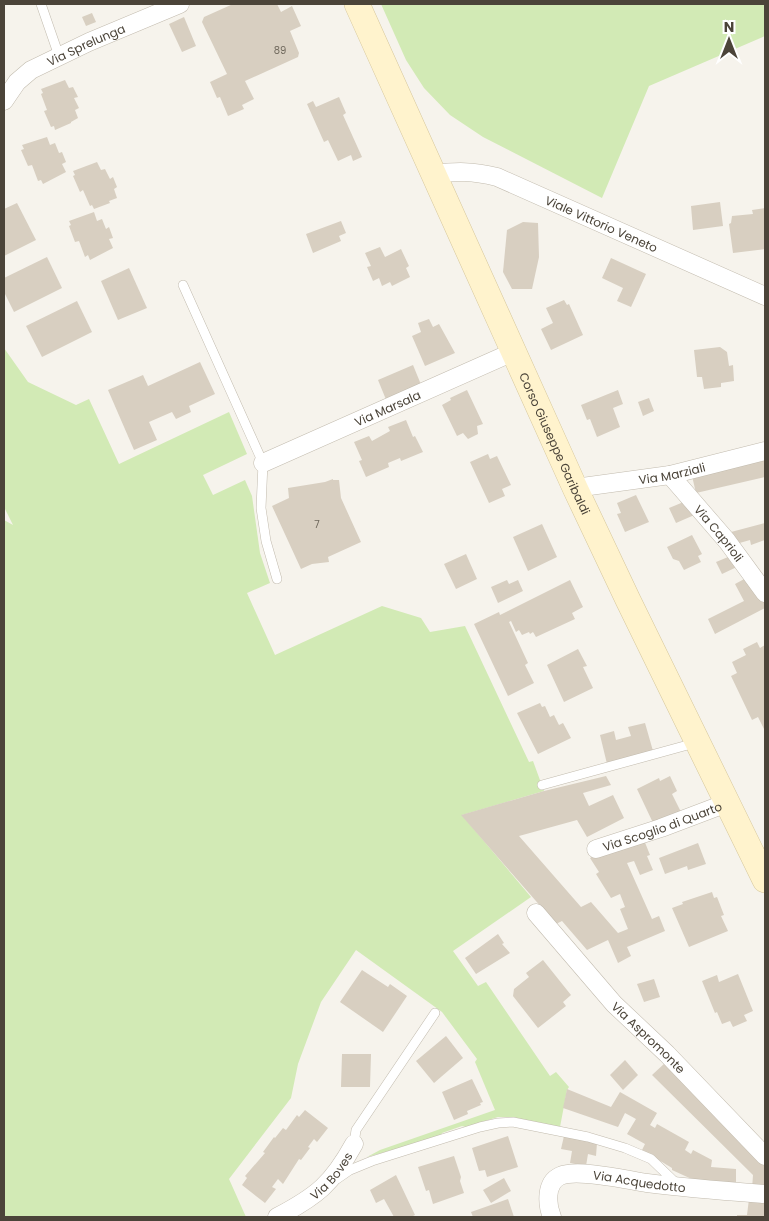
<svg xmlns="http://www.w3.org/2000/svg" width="769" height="1221" viewBox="0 0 769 1221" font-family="Poppins,sans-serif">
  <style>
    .green { fill: #d2eab5 }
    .building { fill: #d8cfc1 }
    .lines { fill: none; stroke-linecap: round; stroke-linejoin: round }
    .lane-casing { stroke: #c2bbae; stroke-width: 10 }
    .street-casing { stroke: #c2bbae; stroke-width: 19 }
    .secondary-casing { stroke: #d6c79b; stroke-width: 26 }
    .lane { stroke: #fff; stroke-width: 9 }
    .street { stroke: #fff; stroke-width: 18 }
    .secondary { stroke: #fff3cd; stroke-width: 25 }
    .labels { text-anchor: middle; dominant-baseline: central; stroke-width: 4; stroke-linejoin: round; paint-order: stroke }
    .number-label { font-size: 10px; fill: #6e675b }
    .street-label { font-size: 12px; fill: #4b4439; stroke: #fff }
  </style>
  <rect width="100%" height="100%" fill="#f6f3ec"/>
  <!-- green -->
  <g class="green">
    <path d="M381 4H765V36L649 86 602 198 483 137 450 115 424 88 406 60Z"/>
    <path d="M4 348 28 382 76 405 89 399 119 464 229 412 247 454 203 475 213 495 245 480 252 496 260 553 270 583 247 593 275 655 382 606 421 618 430 632 465 626 529 762 533 761 544 791 462 815 531 897 453 951 478 986 486 982 550 1076 556 1072 569 1087 567 1090 560 1127 512 1117H498L466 1127 462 1126 442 1133 441 1137 367 1157 380 1150 495 1110 475 1062 477 1059 442 1012 356 950 321 1002 298 1064 291 1098 229 1179 246 1217H4V520L13 525 4 507Z"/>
  </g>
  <!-- building -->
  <g class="building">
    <path d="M233 4H277L281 12 292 6 301 26 290 31 299 53 298 57 245 81 254 99 242 105 244 109 228 116 220 97 217 98 210 82 227 74 202 22 204 17Z"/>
    <path d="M92 13 96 22 86 26 82 17Z"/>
    <path d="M184 17 196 46 182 52 169 24Z"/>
    <path d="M65 80 69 88 73 87 78 97 74 98 79 108 75 110 78 118 71 122V123L55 130 54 126 51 127 44 111 47 110 41 94 43 93 41 89Z"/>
    <path d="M339 97 346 113 343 115 362 157 353 161 351 155 338 161 328 140 324 142 307 104 313 101 316 107Z"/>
    <path d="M47 137 50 145 55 143 59 153 62 152 66 162 62 164 66 172 43 184 41 180 38 181 32 165 28 166 21 150 24 149 22 145Z"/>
    <path d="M97 162 101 170 105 169 110 179 113 177 117 187 114 189 117 198 109 201 110 203 94 209 92 205 90 206 83 190 80 192 73 176 75 175 73 171Z"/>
    <path d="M720 202 723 226 693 230 691 206Z"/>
    <path d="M17 203 36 240 4 256V209Z"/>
    <path d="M765 208V249L733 253 729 224 731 223 732 216 753 214 752 210Z"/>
    <path d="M94 212 97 221 102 219 106 229 109 227 113 238 109 239 113 248 90 260 88 255 85 257 79 241 75 242 69 226 71 225 69 221Z"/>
    <path d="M341 221 346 233 339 236 341 241 313 253 306 234Z"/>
    <path d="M523 222 538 223 539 257 532 289H512L503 272 507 230Z"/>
    <path d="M380 247 385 257 401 249 409 266 406 268 410 277 392 286 390 282 382 286 379 278 373 281 367 267 371 266 365 253Z"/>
    <path d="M47 257 62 288 14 312 4 292V278Z"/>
    <path d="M611 258 646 274 631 307 617 301 623 288 602 278Z"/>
    <path d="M129 268 147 308 118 320 101 281Z"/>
    <path d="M564 300 567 305 569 304 583 335 551 350 541 329 553 323 546 308Z"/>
    <path d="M77 301 92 332 42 357 26 326Z"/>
    <path d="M429 319 433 327 439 324 455 353 425 366 412 336 421 332 418 323Z"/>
    <path d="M720 347 727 352 729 366 733 365 734 381 721 383V387L704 389 702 377H697L694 350Z"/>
    <path d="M200 362 215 394 189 406 191 412 176 419 172 412 149 422 157 440 134 450 108 390 143 375 148 386Z"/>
    <path d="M413 365 422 387 387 402 378 380Z"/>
    <path d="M467 390 483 424 477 426 478 434 468 439 463 433 457 436 442 405 451 400 450 398Z"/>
    <path d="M618 390 623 404 613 408 620 427 597 437 590 419 587 420 581 405Z"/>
    <path d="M649 398 654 411 643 416 638 402Z"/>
    <path d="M406 420 413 437 415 436 423 452 401 461 400 458 388 463 389 467 366 477 359 461 362 460 354 442 369 436 372 441 390 431 388 427Z"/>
    <path d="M488 454 490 459 497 456 511 485 502 489 505 496 489 503 470 462Z"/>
    <path d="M765 459V477L696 493 692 476Z"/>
    <path d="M333 479V480H339L341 498 361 542 328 557 329 562 312 564 301 569 272 506 289 498 288 488 325 482Z"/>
    <path d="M636 495 649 522 625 532 617 514 621 513 617 503Z"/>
    <path d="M686 501 699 513 676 523 669 508Z"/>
    <path d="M765 523V540L751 545 750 540 736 544 731 532Z"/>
    <path d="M542 524 557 557 528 571 513 537Z"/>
    <path d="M692 535 702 554 698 556 701 562 684 570 679 561 673 559 667 547Z"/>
    <path d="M466 554 477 579 456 589 444 564Z"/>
    <path d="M733 555 741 565 722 574 716 562Z"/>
    <path d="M748 577 765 602V608L715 634 708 619 744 601 735 584Z"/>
    <path d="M507 580 509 584 518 580 523 591 498 603 491 587Z"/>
    <path d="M570 580 583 607 572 613 575 619 536 637 533 632 530 634 529 632 522 635 519 630 516 632 511 621 509 622 528 663 525 665 534 683 508 696 474 624 499 612 500 615Z"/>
    <path d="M757 642 760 648 765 645V728L764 729 758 717 752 720 731 676 737 673 732 662 746 655 743 649Z"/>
    <path d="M578 649 587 666 583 667 593 688 564 702 547 665Z"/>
    <path d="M540 703 542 707 545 706 550 717 554 715 559 725 563 723 571 738 538 754 517 713Z"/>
    <path d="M645 723 653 751 607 764 600 735 614 731 616 740 631 736 628 727Z"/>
    <path d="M606 776 611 785 583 793 589 806 613 795 624 818 587 837 577 820 519 836 581 907 591 902 618 933 628 929 620 909 625 907 620 894 611 898 596 874 599 872 590 858 599 853 642 835 650 855 647 856 653 870 640 875 634 861 627 863 652 919 659 916 665 931 627 947 631 956 618 963 608 940 587 950 562 921 556 924 461 815 544 791Z"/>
    <path d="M670 776 677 791 672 794 681 812 654 825 637 789 659 778 660 781Z"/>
    <path d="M698 843 706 864 688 870 687 866 665 874 659 858Z"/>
    <path d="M712 892 714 898 717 897 724 915 721 916 728 931 689 947 672 908 683 904 682 902Z"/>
    <path d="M498 934 504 943 502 944 510 953 476 974 465 958Z"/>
    <path d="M543 960 571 995 563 1002 566 1006 538 1028 513 996 514 989 529 977 526 973Z"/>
    <path d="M362 970 388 987 390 984 407 996 383 1032 340 1002Z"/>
    <path d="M738 974 753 1011 744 1015 747 1021 733 1027 730 1021 722 1024 717 1012 715 1013 702 981 717 975 719 982Z"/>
    <path d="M654 979 660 997 644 1002 637 984Z"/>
    <path d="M446 1036 463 1058 434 1083 416 1061Z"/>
    <path d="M342 1054H371L370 1087H341Z"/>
    <path d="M625 1060 638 1075 623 1090 610 1075Z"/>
    <path d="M665 1063 765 1159V1190L752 1189 753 1175 652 1075Z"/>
    <path d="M472 1079 483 1102 480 1103 481 1105 467 1111 468 1114 454 1120 442 1092Z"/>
    <path d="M567 1089 611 1107 620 1092 657 1113 650 1125 655 1128 657 1124 689 1142 685 1150 691 1154 693 1150 712 1160 711 1167 736 1169V1186L696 1181 672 1170V1168L642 1150 645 1144 627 1134 636 1119 625 1113 618 1127 563 1108Z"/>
    <path d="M305 1110 328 1128 317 1142 314 1139 308 1147 310 1148 301 1160 299 1159 283 1184 278 1179 272 1187 276 1189 265 1203 242 1185 247 1178 245 1176 265 1153 263 1152 274 1137 275 1138 283 1128 286 1130 297 1115 299 1117Z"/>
    <path d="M508 1136 518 1167 487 1177 485 1170 479 1171 472 1148Z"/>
    <path d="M564 1136 597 1143 596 1156 588 1154 586 1166 570 1163 572 1151 561 1149Z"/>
    <path d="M454 1156 461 1177 460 1181 464 1193 433 1204 429 1190 426 1191 418 1167Z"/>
    <path d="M396 1175 415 1215 411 1217H394L384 1199 376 1203 370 1190Z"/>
    <path d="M504 1178 511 1191 491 1203 483 1190Z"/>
    <path d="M508 1199 514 1217H473L471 1212Z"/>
    <path d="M749 1199 765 1201V1217H737V1215H747Z"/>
  </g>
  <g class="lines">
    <defs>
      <g id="lane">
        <path d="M41 4 59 56"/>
        <path d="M183 285 263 463 261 508 266 541 277 579"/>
        <path d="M542 785 695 743"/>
        <path d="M354 1144 356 1130 435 1013"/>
        <path d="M337 1179 350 1170 372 1161 480 1127 498 1123 513 1122 588 1137 625 1148 651 1159 678 1185"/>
      </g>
      <g id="street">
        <path id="s1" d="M4 101 17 82 31 70 89 42 180 4"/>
        <path id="s2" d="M433 174C458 171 472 171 497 177L765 296"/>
        <path id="s3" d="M263 463 513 352"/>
        <path id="s4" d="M670 475 727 541 765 593"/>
        <path id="s5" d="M575 488 670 475 765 451"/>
        <path id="s6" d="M596 849 661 828 727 803"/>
        <path id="s7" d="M536 913 614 1004 667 1054 765 1156"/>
        <path id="s8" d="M277 1217C317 1196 332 1184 354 1144"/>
        <path id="s9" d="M552 1217C547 1205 545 1183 560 1176 577 1168 627 1180 647 1183 686 1188 726 1191 765 1194"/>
      </g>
      <g id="secondary">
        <path id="s10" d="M357 4 575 488 628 600 765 880"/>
      </g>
    </defs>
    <!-- lane casing -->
    <use href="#lane" class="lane-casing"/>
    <!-- street casing -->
    <use href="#street" class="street-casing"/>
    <!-- secondary casing -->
    <use href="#secondary" class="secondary-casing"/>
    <!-- lane -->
    <use href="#lane" class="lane"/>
    <!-- street -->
    <use href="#street" class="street"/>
    <!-- secondary -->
    <use href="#secondary" class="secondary"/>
  </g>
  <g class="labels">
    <!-- number labels -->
    <g class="number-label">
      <text x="280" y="50">89</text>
      <text x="317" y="524">7</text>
    </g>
    <!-- street labels -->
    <g class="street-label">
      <text stroke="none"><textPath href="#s1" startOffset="102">Via Sprelunga</textPath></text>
      <text stroke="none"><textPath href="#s2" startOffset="179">Viale Vittorio Veneto</textPath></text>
      <text stroke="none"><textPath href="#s3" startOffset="136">Via Marsala</textPath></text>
      <text stroke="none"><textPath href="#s10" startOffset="482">Corso Giuseppe Garibaldi</textPath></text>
      <text stroke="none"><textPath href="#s5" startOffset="98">Via Marziali</textPath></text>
      <text stroke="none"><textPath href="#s4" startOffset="76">Via Caprioli</textPath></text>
      <text stroke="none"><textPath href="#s6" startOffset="70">Via Scoglio di Quarto</textPath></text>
      <text stroke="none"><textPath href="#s7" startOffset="168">Via Aspromonte</textPath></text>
      <text stroke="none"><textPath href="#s8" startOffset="69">Via Boves</textPath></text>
      <text stroke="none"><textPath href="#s9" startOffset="126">Via Acquedotto</textPath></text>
    </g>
  </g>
  <!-- border -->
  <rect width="769" height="1221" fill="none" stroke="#4b4439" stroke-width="10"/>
  <!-- north arrow -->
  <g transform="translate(729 40)" stroke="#ffffff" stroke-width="4" paint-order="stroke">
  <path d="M0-4L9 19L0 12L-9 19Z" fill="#4b4439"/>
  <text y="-8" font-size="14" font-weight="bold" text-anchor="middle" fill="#4b4439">N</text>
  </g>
</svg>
